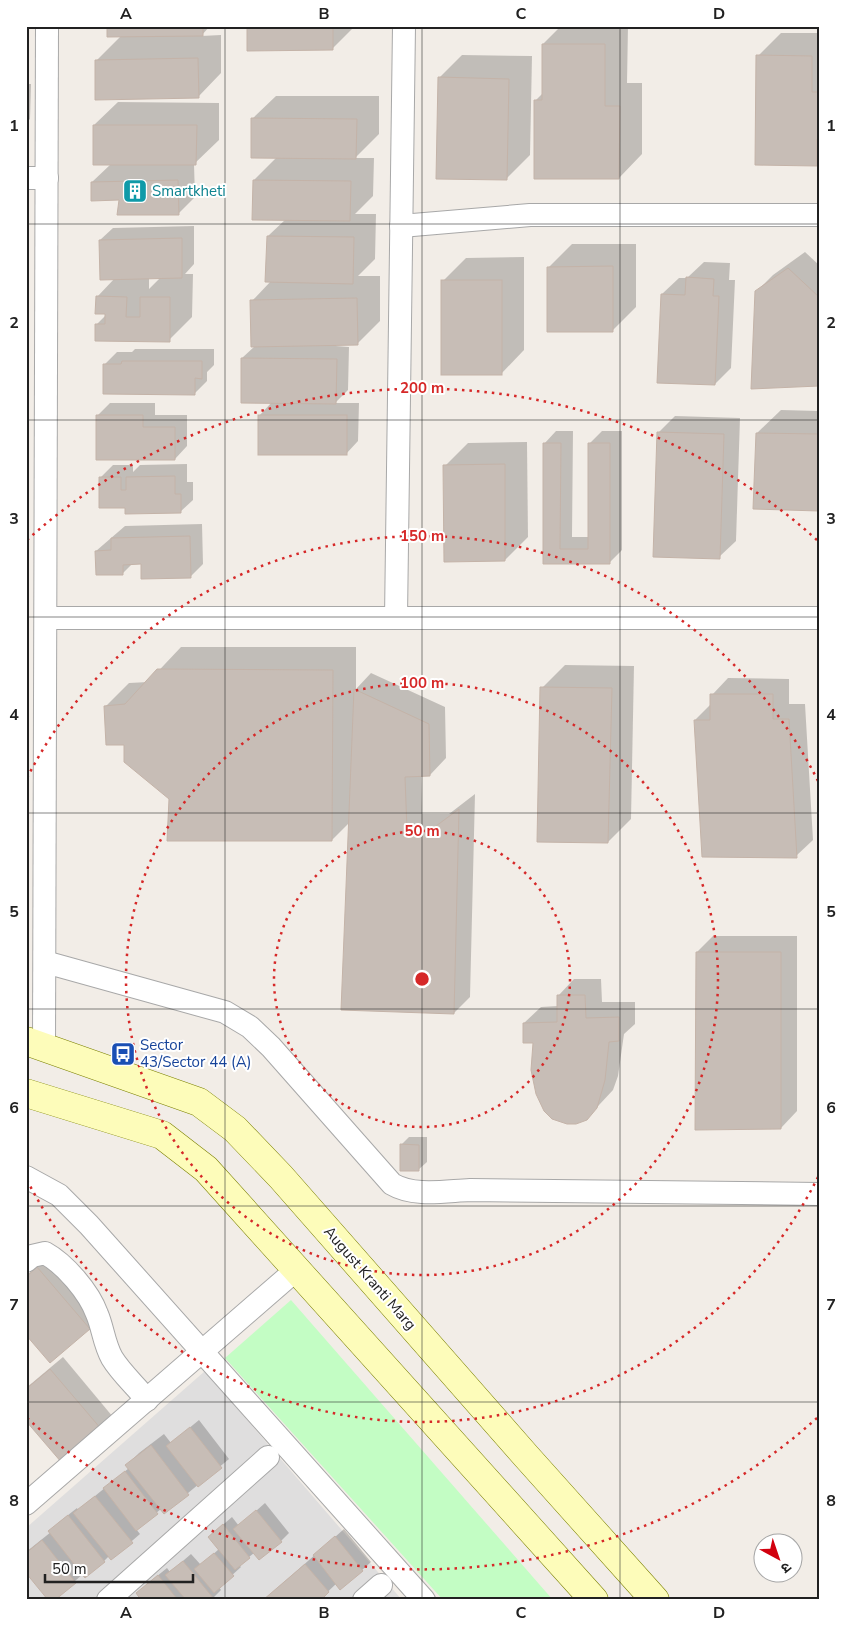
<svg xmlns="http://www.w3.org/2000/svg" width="845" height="1626" viewBox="0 0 845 1626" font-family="'Nunito Sans','Noto Sans Devanagari',sans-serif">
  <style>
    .residential { fill: #dfdede }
    .park { fill: #c3fdc4 }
    .shadow { fill: #0003; fill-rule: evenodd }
    .building { fill: #c7bdb6; stroke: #c4b3a8 }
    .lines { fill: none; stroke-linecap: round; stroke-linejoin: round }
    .street-casing { stroke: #a8a8a8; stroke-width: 24 }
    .secondary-casing { stroke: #7b8000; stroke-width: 29 }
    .street { stroke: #fff; stroke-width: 22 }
    .secondary { stroke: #fdfcba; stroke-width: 28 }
    .grid { fill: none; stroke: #212121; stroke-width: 1; stroke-opacity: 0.55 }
    .ring { fill: none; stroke: #d62828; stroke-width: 2.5; stroke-dasharray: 2.5 5 }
    .labels { text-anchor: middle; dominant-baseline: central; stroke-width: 4; stroke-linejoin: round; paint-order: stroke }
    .culture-label { font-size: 15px; fill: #0d838f; stroke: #fff; text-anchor: start }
    .transit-label { font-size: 15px; fill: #164399; stroke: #fff; text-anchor: start }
    .street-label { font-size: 15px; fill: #212121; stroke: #fff }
    .centre { fill: #d62828; stroke: #fff; stroke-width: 2.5 }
    .ring-label { font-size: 15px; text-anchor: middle; font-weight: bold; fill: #d62828; stroke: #fff; stroke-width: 4; stroke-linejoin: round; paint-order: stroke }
    .neatline { fill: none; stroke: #212121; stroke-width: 2 }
    .grid-label { font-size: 16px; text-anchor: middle; font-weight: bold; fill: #212121 }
  </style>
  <rect width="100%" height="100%" fill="#f2ede7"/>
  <!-- residential -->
  <path class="residential" d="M205 1371 402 1600H26V1528Z"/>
  <!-- park -->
  <path class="park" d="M291 1300 553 1600H443L225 1358Z"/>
  <!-- shadow -->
  <g class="shadow">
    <path d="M108 26H210L201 36 221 35V73L198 97 96 61 121 36Z"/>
    <path d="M248 26H355L332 49Z"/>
    <path d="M561 26H628L627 83H642V154L619 178 535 101 543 93V44Z"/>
    <path d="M781 33H819V162L816 165 758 56Z"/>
    <path d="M462 55 532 56 530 155 507 178 439 78Z"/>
    <path d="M26 84H31L30 119 26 123Z"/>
    <path d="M276 96H379V134L355 158H374L373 196 355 214H376L375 259 358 276H380V321L357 344H336V346L349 347 348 390 335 403H359L358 441 346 454 259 416 272 402 242 358 255 346 252 301 271 281 268 236 286 219 254 180 277 157 252 119Z"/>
    <path d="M118 102 219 103V140L194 164 195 197 178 214 120 199 92 182 111 164 94 125Z"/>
    <path d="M194 226V264L185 274H193L192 317 169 340 96 325 106 315 97 297 115 278 100 240 113 228ZM161 277 149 289V278Z"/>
    <path d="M572 244H636V307L612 331 549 267Z"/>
    <path d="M805 252 819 265V385L756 292 773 275Z"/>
    <path d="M524 257V350L501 374 443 281 466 258Z"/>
    <path d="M704 262 730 263 729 280H735L731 368 715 384 662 294 679 278H687Z"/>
    <path d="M135 349H214V365L207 372V381L195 393 105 364 117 352H132Z"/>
    <path d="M110 403H155V415H187V446L175 459 98 415Z"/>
    <path d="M781 410 819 411V509L757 433Z"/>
    <path d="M675 416 740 418 736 541 719 557 659 432Z"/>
    <path d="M556 431H573L572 537H589L590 443 602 431H622V550L610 562 544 563V444Z"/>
    <path d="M527 442 528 537 505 560 445 466 468 443Z"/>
    <path d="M187 464V482H193V500L180 512 126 507 100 478 113 465H133V472L140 465Z"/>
    <path d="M202 524 203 564 190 577 143 563H133L122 574 96 551 125 526Z"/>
    <path d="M181 647H356V689L371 673 445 707 446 758 430 775H421L422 814H449L475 794 470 997 454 1013 350 822 332 840 170 799 126 744 106 706 129 683 148 682Z"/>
    <path d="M565 665 634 666 631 819 608 842 542 688Z"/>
    <path d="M728 678 789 679V704H805L813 840 796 856 695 720 711 704 712 695Z"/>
    <path d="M713 936H797V1111L781 1128 697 952Z"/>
    <path d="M574 979H601L602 1002H635V1024L624 1034 618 1076 613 1090 586 1119 535 1042 524 1023 541 1007 558 1006V996Z"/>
    <path d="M409 1137H427V1162L418 1170 401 1145Z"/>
    <path d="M50 1256 102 1316 89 1328 26 1333V1276Z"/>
    <path d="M63 1357 113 1417 101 1429 26 1419V1388Z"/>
    <path d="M199 1420 229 1459 164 1513 161 1509 136 1529 140 1534 111 1559 109 1556 104 1561 83 1574 53 1600 26 1571V1552L51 1532 50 1531 58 1523 77 1508 78 1510 129 1468 127 1465 139 1453 164 1434 171 1443Z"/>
    <path d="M265 1503 289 1533 281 1541 254 1553 239 1565 241 1567 219 1587 221 1590 211 1600H143L146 1585 167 1568 170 1572 191 1554 201 1565 219 1549 209 1537 218 1529 232 1517 239 1526Z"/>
    <path d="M344 1529 371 1562 362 1570 337 1583 319 1600H264Z"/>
  </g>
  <!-- building -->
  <g class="building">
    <path d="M107 26H203V36L107 37Z"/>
    <path d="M247 26H333V50L247 51Z"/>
    <path d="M542 44H605V106H620L619 179H534V100H542Z"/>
    <path d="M756 55 812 56V92H819V139H817V166L755 165Z"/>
    <path d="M198 58 199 98 95 100V60Z"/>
    <path d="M438 77 509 79 507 180 436 179Z"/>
    <path d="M251 118 357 119 356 159 251 158Z"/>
    <path d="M93 125H197L196 165H93Z"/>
    <path d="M178 180 179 215H117L119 200 91 201V182Z"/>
    <path d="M253 180 351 181 350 221 252 220Z"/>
    <path d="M267 236 354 237 353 284 265 282Z"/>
    <path d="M182 238V278L100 280 99 240Z"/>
    <path d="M613 266V332H547V267Z"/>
    <path d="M788 268 819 297V386L751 389 755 291Z"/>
    <path d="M686 277 714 279 713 296H719L715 385 657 383 661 294 685 295Z"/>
    <rect x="441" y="280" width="61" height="95"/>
    <path d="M96 296 127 297 126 317H140V297H170V342L95 341V324H105V314H95Z"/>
    <path d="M357 298 358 345 251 347 250 300Z"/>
    <path d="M241 358 337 359 336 404 241 403Z"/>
    <path d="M122 361H202V379L195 378V395L103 394V364H121Z"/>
    <path d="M96 415H143V427H175V460H96Z"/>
    <rect x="258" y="415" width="89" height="40"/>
    <path d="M657 432 724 434 720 559 653 557Z"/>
    <path d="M756 433 819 434V511L753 509Z"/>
    <path d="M543 443H561L560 549H588V443H610V564H543Z"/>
    <path d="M505 464V561L444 562 443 465Z"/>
    <path d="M175 476V494H181V513L125 514V508H99V477H121V490H126V477Z"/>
    <path d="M190 536 191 578 141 579V564L123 565V575H96L95 551 111 550V538Z"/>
    <path d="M157 669 333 670 332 841H167L169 799 124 762V745H106L104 706 125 704Z"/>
    <path d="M540 687 612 688 608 843 537 842Z"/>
    <path d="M354 689 429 724 430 776 405 777 407 830 432 829 459 809 454 1014 341 1010Z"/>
    <path d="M710 694H773V719H789L797 858 702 857 694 720H710Z"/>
    <path d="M696 952H781V1129L695 1130Z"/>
    <path d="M557 995H585L586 1018 619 1017V1041L609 1042 605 1080 597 1108 587 1120 576 1124H567L552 1119 544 1111 536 1094 531 1070 533 1043H523V1023L557 1022Z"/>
    <path d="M400 1144 419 1145V1171H400Z"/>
    <path d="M37 1267 90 1329 50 1363 26 1335V1277Z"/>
    <path d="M50 1369 102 1430 62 1463 26 1421V1389Z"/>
    <path d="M190 1427 222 1468 198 1487 166 1446Z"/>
    <path d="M151 1445 189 1495 164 1514 125 1465Z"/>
    <path d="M125 1471 158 1514 136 1531 103 1488Z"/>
    <path d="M95 1496 133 1543 111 1560 73 1513Z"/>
    <path d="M256 1510 282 1542 259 1560 233 1529Z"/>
    <path d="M68 1515 105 1562 85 1578 48 1531Z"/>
    <path d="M223 1524 250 1558 235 1570 208 1537Z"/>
    <path d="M335 1536 363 1571 340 1590 313 1555Z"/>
    <path d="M42 1540 76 1583 55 1600H48L26 1573V1553Z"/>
    <path d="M214 1553 234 1576 214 1593 194 1569Z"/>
    <path d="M183 1561 214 1599 213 1600H186L165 1575Z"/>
    <path d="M305 1564 329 1592 321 1600H263Z"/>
    <path d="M158 1575 178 1600H141L136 1593Z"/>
  </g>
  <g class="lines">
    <defs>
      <g id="street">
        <path d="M26 178H47"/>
        <path d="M401 226 530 215H819"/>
        <path d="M46 618H819"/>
        <path d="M396 618 404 26"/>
        <path d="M45 962 225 1012 250 1027 271 1047 392 1184C414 1197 445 1191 470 1190L819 1194"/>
        <path d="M44 1046 47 26"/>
        <path d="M26 1177 59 1195 89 1225 424 1600"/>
        <path d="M26 1261 32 1256 45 1253C65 1264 89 1292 97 1314 103 1328 104 1344 112 1358 121 1373 136 1386 147 1400"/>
        <path d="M26 1504 296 1270"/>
        <path d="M108 1600 268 1457"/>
        <path d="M364 1600 381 1585"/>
      </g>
      <g id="secondary">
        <path d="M26 1041 199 1102 235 1129 281 1177 526 1456 655 1600"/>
        <path d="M26 1093 162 1135 206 1169 594 1600"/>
      </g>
    </defs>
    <!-- street casing -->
    <use href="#street" class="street-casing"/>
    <!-- secondary casing -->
    <use href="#secondary" class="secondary-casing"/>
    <!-- street -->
    <use href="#street" class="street"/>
    <!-- secondary -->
    <use href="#secondary" class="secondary"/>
  </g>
  <!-- grid -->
  <path class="grid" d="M225 26V1600M422 26V1600M620 26V1600M26 224H819M26 420H819M26 617H819M26 813H819M26 1009H819M26 1206H819M26 1402H819"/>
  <!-- distance rings -->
  <g class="ring">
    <circle cx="422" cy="979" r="148"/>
    <circle cx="422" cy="979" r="296"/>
    <path d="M818 1177A443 443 0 0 1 27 1180M27 778A443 443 0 0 1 818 781"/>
    <path d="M817 1418A591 591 0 0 1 27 1418M27 540A591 591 0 0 1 817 540"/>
  </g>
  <!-- icons -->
  <defs>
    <symbol id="building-square" viewBox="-11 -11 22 22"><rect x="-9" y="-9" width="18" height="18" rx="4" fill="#0f9aa8" stroke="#fff"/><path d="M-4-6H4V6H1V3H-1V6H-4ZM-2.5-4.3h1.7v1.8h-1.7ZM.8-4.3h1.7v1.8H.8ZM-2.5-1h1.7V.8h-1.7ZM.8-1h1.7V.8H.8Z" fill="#fff"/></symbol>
    <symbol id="bus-square" viewBox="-11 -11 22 22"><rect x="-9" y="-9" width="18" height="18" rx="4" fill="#1a4fb4" stroke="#fff"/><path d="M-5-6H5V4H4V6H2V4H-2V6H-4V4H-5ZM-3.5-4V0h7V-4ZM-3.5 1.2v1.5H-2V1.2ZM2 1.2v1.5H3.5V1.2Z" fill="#fff"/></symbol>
  </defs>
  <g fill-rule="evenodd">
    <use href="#building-square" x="121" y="177" width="28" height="28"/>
    <use href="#bus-square" x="109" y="1040" width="28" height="28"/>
  </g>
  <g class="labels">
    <!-- culture labels -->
    <g class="culture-label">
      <text x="152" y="191">Smartkheti</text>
    </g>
    <!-- transit labels -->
    <g class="transit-label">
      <text x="140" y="1045">Sector<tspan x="140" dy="17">43/Sector 44 (A)</tspan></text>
    </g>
    <!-- street labels -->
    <g class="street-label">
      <text transform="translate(370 1278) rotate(49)">August Kranti Marg</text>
    </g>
  </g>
  <circle cx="422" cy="979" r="8" class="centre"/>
  <g class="ring-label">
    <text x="422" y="393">200 m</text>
    <text x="422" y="541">150 m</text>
    <text x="422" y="688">100 m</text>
    <text x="422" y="836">50 m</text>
  </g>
  <!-- border -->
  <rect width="845" height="1626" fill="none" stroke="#ffffff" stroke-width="55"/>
  <!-- north arrow -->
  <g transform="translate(778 1558) rotate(140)"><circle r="24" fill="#ffffff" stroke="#a6a6a6"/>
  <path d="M0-4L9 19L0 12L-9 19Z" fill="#d2000e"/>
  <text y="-8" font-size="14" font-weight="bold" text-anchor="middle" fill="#212121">उ</text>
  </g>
  <!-- scale -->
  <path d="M45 1574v8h148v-8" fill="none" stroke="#212121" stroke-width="2.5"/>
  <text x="52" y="1574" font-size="15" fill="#212121" stroke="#ffffff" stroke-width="4" paint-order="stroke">50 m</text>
  <rect x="28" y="28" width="790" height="1570" class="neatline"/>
  <g class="grid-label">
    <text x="126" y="19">A</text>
    <text x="324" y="19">B</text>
    <text x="521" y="19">C</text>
    <text x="719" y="19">D</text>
    <text x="14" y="131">1</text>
    <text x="831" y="131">1</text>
    <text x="14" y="328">2</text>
    <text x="831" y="328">2</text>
    <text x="14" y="524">3</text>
    <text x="831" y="524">3</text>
    <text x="14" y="720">4</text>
    <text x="831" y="720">4</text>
    <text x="14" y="917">5</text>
    <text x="831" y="917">5</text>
    <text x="14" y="1113">6</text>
    <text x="831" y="1113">6</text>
    <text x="14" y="1310">7</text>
    <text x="831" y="1310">7</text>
    <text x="14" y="1506">8</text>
    <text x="831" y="1506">8</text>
    <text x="126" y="1618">A</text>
    <text x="324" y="1618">B</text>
    <text x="521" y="1618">C</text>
    <text x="719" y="1618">D</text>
  </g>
</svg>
